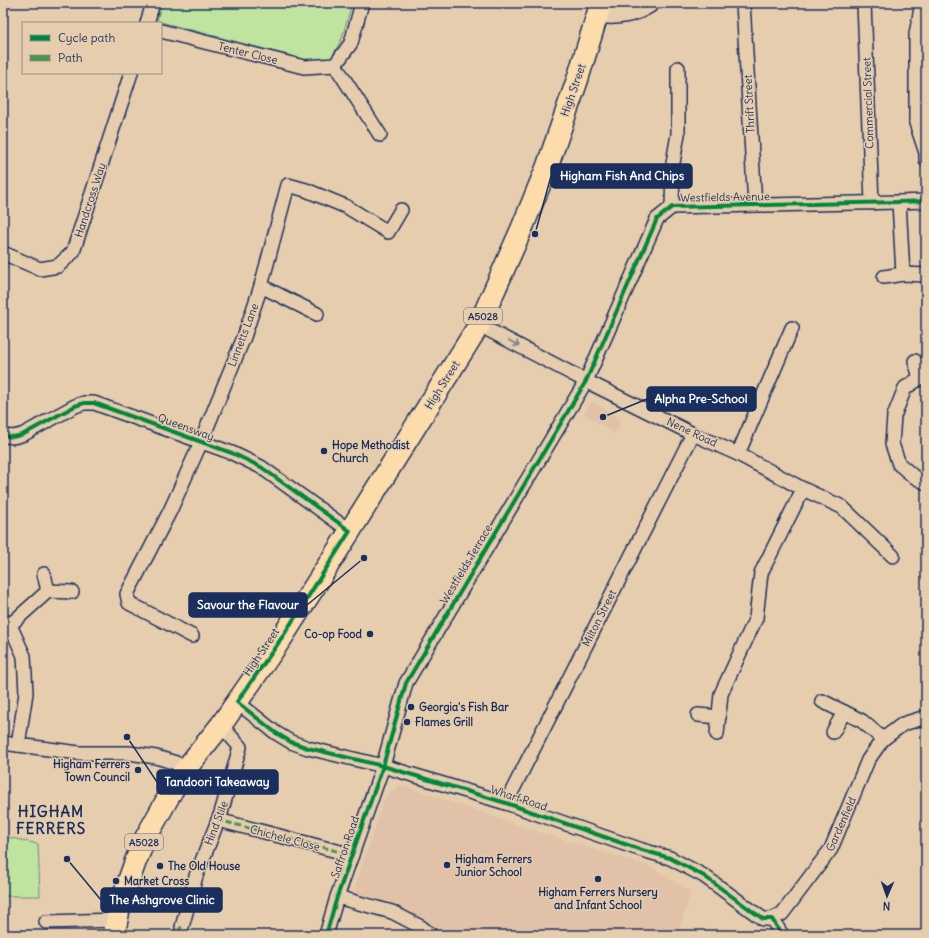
<svg xmlns="http://www.w3.org/2000/svg" width="929" height="938" viewBox="0 0 929 938" font-family="Delius,sans-serif">
  <style>
    .built { fill: #e1c2a9 }
    .green { fill: #bee49f; stroke: #6c8a7e }
    .lines { fill: none; stroke-linecap: round; stroke-linejoin: round }
    .street-casing { stroke: #1b2f5e; stroke-width: 16 }
    .secondary-casing { stroke: #1b2f5e; stroke-width: 22 }
    .primary-casing { stroke: #1b2f5e; stroke-width: 24 }
    .street { stroke: #e6cdae; stroke-width: 13 }
    .secondary { stroke: #e6cdae; stroke-width: 19 }
    .primary { stroke: #fddcac; stroke-width: 21 }
    .quiet { stroke: #49964d; stroke-width: 3; stroke-dasharray: 6 3; stroke-linecap: butt }
    .cycleway-casing { stroke: #e6cdae; stroke-width: 6 }
    .cycleway { stroke: #00873e; stroke-width: 4 }
    .oneway { stroke: #807e86 }
    .poi-dot { fill: #1b2f5e; stroke: #e6cdae; stroke-width: 1.5 }
    .labels { text-anchor: middle; dominant-baseline: central; stroke-width: 3; stroke-linejoin: round; paint-order: stroke }
    .shield { fill: #e6cdae; stroke: #585e76; stroke-width: 1 }
    .shield-label { font-size: 10px; font-weight: bold; fill: #1b2f5e }
    .street-label { font-size: 11px; fill: #1b2f5e; stroke: #e6cdae }
    .poi-label { font-size: 11px; font-weight: bold; fill: #1b2f5e; stroke: #e6cdae; text-anchor: start }
    .district-label { font-size: 15px; font-weight: bold; letter-spacing: 1px; fill: #1b2f5e; stroke: #e6cdae }
    .leader { fill: none; stroke: #1b2f5e; stroke-width: 1.5 }
    .callout-dot { fill: #1b2f5e; stroke: #e6cdae; stroke-width: 1.5 }
    .callout { fill: #1b2f5e; stroke: #1b2f5e; stroke-width: 1.5 }
    .callout-label { font-size: 12px; text-anchor: middle; font-weight: bold; fill: #fff }
  </style>
  <rect width="100%" height="100%" fill="#e6cdae"/>
  <filter id="ink" filterUnits="userSpaceOnUse"><feTurbulence type="fractalNoise" baseFrequency=".025" numOctaves="2"/><feDisplacementMap in="SourceGraphic" scale="8" xChannelSelector="R" yChannelSelector="G"/><feConvolveMatrix kernelMatrix="1 2 1 2 8 2 1 2 1" color-interpolation-filters="sRGB"/></filter>
  <g filter="url(#ink)">
    <!-- built -->
    <g class="built">
      <path d="M592 401 622 420 614 433 584 414Z"/>
      <path d="M401 785 542 833 649 866 691 892 677 935H437L352 896 385 797Z"/>
    </g>
    <!-- green -->
    <g class="green">
      <path d="M162 3H352L342 38 331 59 307 60 157 21Z"/>
      <path d="M3 836 38 844 40 896H3Z"/>
    </g>
    <g class="lines">
      <defs>
        <g id="street">
          <path d="M743 3 755 205"/>
          <path d="M864 3 872 203"/>
          <path d="M922 3 916 34V123L926 153V160"/>
          <path d="M147 23 153 3"/>
          <path d="M161 31 304 67 335 65 351 43 362 3"/>
          <path d="M335 65 380 135"/>
          <path d="M899 202 903 274"/>
          <path d="M672 207 673 163 678 134V68"/>
          <path d="M3 253 40 269 58 266 73 252 131 73"/>
          <path d="M884 277 903 274 926 275"/>
          <path d="M261 286 317 314"/>
          <path d="M479 325 586 381 693 434 738 454 803 489 842 507 893 556"/>
          <path d="M915 361 920 378 905 388 894 416 892 444 899 464 913 476 926 483"/>
          <path d="M3 435C11 438 16 437 24 434L75 406 84 403H94L232 453 261 467 350 531"/>
          <path d="M738 454 792 328"/>
          <path d="M44 574 48 591"/>
          <path d="M3 620 10 625 24 656 26 693 18 745"/>
          <path d="M10 625 48 591 72 592"/>
          <path d="M192 636 129 603 127 594 170 511 201 442 244 337 261 286 288 185 306 190 347 207 388 232 401 210"/>
          <path d="M822 701 862 721 883 739"/>
          <path d="M237 702 276 733 291 742 308 748 383 766 506 803 642 850 670 858 704 876 763 919H772L782 935"/>
          <path d="M698 715 719 717"/>
          <path d="M833 732 844 712"/>
          <path d="M717 734 721 694 756 618 761 573 803 489"/>
          <path d="M3 743 79 753H129L156 757 176 763 185 770"/>
          <path d="M506 803 693 434"/>
          <path d="M218 820 352 855"/>
          <path d="M337 897 392 912 421 927 431 935"/>
          <path d="M772 919 782 914 831 849 868 760 883 739 903 724 926 717"/>
          <path d="M46 922 116 920"/>
          <path d="M182 927 196 876 221 813 240 747 221 725"/>
          <path d="M326 935 337 897 383 766 406 683 586 381 657 219 672 207 899 202 926 201"/>
        </g>
        <path id="secondary" d="M598 13C615 16 634 13 649 3"/>
        <path id="primary" d="M114 935 120 905 136 860 145 839 173 789 185 770 221 725 281 639 350 531 479 325 522 228 547 167 577 81 601 3"/>
      </defs>
      <!-- street casing -->
      <use href="#street" class="street-casing"/>
      <!-- secondary casing -->
      <use href="#secondary" class="secondary-casing"/>
      <!-- primary casing -->
      <use href="#primary" class="primary-casing"/>
      <!-- street -->
      <use href="#street" class="street"/>
      <!-- secondary -->
      <use href="#secondary" class="secondary"/>
      <!-- primary -->
      <use href="#primary" class="primary"/>
      <!-- quiet -->
      <g class="quiet">
        <path d="M218 820 352 855"/>
        <path d="M114 931 127 935"/>
        <path d="M171 935 182 927"/>
      </g>
      <defs>
        <g id="cycleway">
          <path d="M3 435C11 438 16 437 24 434L75 406 84 403H94L232 453 261 467 350 531 281 639 237 702 276 733 291 742 308 748 383 766 506 803 642 850 670 858 704 876 763 919H772L782 935"/>
          <path d="M326 935 337 897 383 766 406 683 586 381 657 219 672 207 899 202 926 201"/>
        </g>
      </defs>
      <!-- cycleway casing -->
      <use href="#cycleway" class="cycleway-casing"/>
      <!-- cycleway -->
      <use href="#cycleway" class="cycleway"/>
    </g>
    <!-- one-way arrows -->
    <defs><path id="oneway-shaft" d="M-6 0H5M1.5-3L5.5 0L1.5 3" fill="none" stroke-width="1.6" stroke-linecap="round" stroke-linejoin="round"/></defs>
    <use class="oneway" href="#oneway-shaft" transform="translate(514 343) rotate(27)"/>
  </g>
  <!-- markers -->
  <g class="poi-dot">
    <circle cx="324" cy="451" r="4"/>
    <circle cx="370" cy="634" r="4"/>
    <circle cx="411" cy="707" r="4"/>
    <circle cx="407" cy="722" r="4"/>
    <circle cx="138" cy="770" r="4"/>
    <circle cx="447" cy="865" r="4"/>
    <circle cx="160" cy="866" r="4"/>
    <circle cx="598" cy="879" r="4"/>
    <circle cx="116" cy="881" r="4"/>
  </g>
  <g class="labels">
    <!-- shield labels -->
    <g class="shield">
      <rect x="464" y="308" width="38" height="16" rx="3"/>
      <rect x="125" y="834" width="38" height="16" rx="3"/>
    </g>
    <g class="shield-label">
      <text x="483" y="316">A5028</text>
      <text x="144" y="842">A5028</text>
    </g>
    <!-- street labels -->
    <g class="street-label">
      <text transform="translate(248 53) rotate(14)">Tenter Close</text>
      <text transform="translate(573 90) rotate(-71)">High Street</text>
      <text transform="translate(868 103) rotate(-92)">Commercial Street</text>
      <text transform="translate(749 104) rotate(-93)">Thrift Street</text>
      <text transform="translate(725 197) rotate(-1)">Westfields Avenue</text>
      <text transform="translate(90 200) rotate(-72)">Handcross Way</text>
      <text transform="translate(243 335) rotate(-69)">Linnetts Lane</text>
      <text transform="translate(442 385) rotate(-58)">High Street</text>
      <text transform="translate(186 427) rotate(20)">Queensway</text>
      <text transform="translate(692 432) rotate(25)">Nene Road</text>
      <text transform="translate(466 564) rotate(-59)">Westfields Terrace</text>
      <text transform="translate(599 618) rotate(-63)">Milton Street</text>
      <text transform="translate(261 652) rotate(-56)">High Street</text>
      <text transform="translate(519 798) rotate(18)">Wharf Road</text>
      <text transform="translate(216 823) rotate(-69)">Hind Stile</text>
      <text transform="translate(841 824) rotate(-66)">Gardenfield</text>
      <text transform="translate(285 838) rotate(15)">Chichele Close</text>
      <text transform="translate(345 847) rotate(-71)">Saffron Road</text>
    </g>
    <!-- poi labels -->
    <g class="poi-label">
      <text x="332" y="445">Hope Methodist<tspan x="332" dy="13">Church</tspan></text>
      <text x="362" y="634" text-anchor="end">Co-op Food</text>
      <text x="419" y="707">Georgia's Fish Bar</text>
      <text x="415" y="722">Flames Grill</text>
      <text x="130" y="764" text-anchor="end">Higham Ferrers<tspan x="130" dy="13">Town Council</tspan></text>
      <text x="455" y="859">Higham Ferrers<tspan x="455" dy="13">Junior School</tspan></text>
      <text x="168" y="866">The Old House</text>
      <text x="124" y="881">Market Cross</text>
      <text x="598" y="892" text-anchor="middle">Higham Ferrers Nursery<tspan x="598" dy="13">and Infant School</tspan></text>
    </g>
    <!-- district labels -->
    <g class="district-label">
      <text x="51" y="811">HIGHAM<tspan x="51" dy="17">FERRERS</tspan></text>
    </g>
  </g>
  <!-- callouts -->
  <path class="leader" d="M535 234L551 176M603 417L647 399M364 558L307 605M127 737L157 782M67 859L101 900"/>
  <g class="callout-dot">
    <circle cx="535" cy="234" r="4"/>
    <circle cx="603" cy="417" r="4"/>
    <circle cx="364" cy="558" r="4"/>
    <circle cx="127" cy="737" r="4"/>
    <circle cx="67" cy="859" r="4"/>
  </g>
  <g class="callout">
    <rect x="551" y="164" width="141" height="24" rx="4"/>
    <rect x="647" y="387" width="109" height="24" rx="4"/>
    <rect x="189" y="593" width="118" height="24" rx="4"/>
    <rect x="157" y="770" width="121" height="24" rx="4"/>
    <rect x="101" y="888" width="121" height="24" rx="4"/>
  </g>
  <g class="callout-label">
    <text x="622" y="180">Higham Fish And Chips</text>
    <text x="701" y="403">Alpha Pre-School</text>
    <text x="248" y="609">Savour the Flavour</text>
    <text x="217" y="786">Tandoori Takeaway</text>
    <text x="162" y="904">The Ashgrove Clinic</text>
  </g>
  <!-- margin -->
  <rect width="929" height="938" fill="none" stroke="#e6cdae" stroke-width="16"/>
  <rect x="8" y="8" width="913" height="922" fill="none" stroke="#1b2f5e" stroke-width="1.5" filter="url(#ink)"/>
  <!-- legend -->
  <rect x="22" y="22" width="140" height="52" fill="#e6cdae" stroke="#958e8e"/>
  <rect x="30" y="35" width="20" height="6" fill="#00873e" stroke="#958e8e"/>
  <text x="58" y="42" font-size="12" fill="#1b2f5e">Cycle path</text>
  <rect x="30" y="55" width="20" height="6" fill="#49964d" stroke="#958e8e"/>
  <text x="58" y="62" font-size="12" fill="#1b2f5e">Path</text>
  <!-- north arrow -->
  <g transform="translate(887 896) rotate(182)" stroke="#e6cdae" stroke-width="3" paint-order="stroke">
  <path d="M0-3L7 15L0 10L-7 15Z" fill="#1b2f5e"/>
  <text y="-6" font-size="11" font-weight="bold" text-anchor="middle" fill="#1b2f5e">N</text>
  </g>
</svg>
